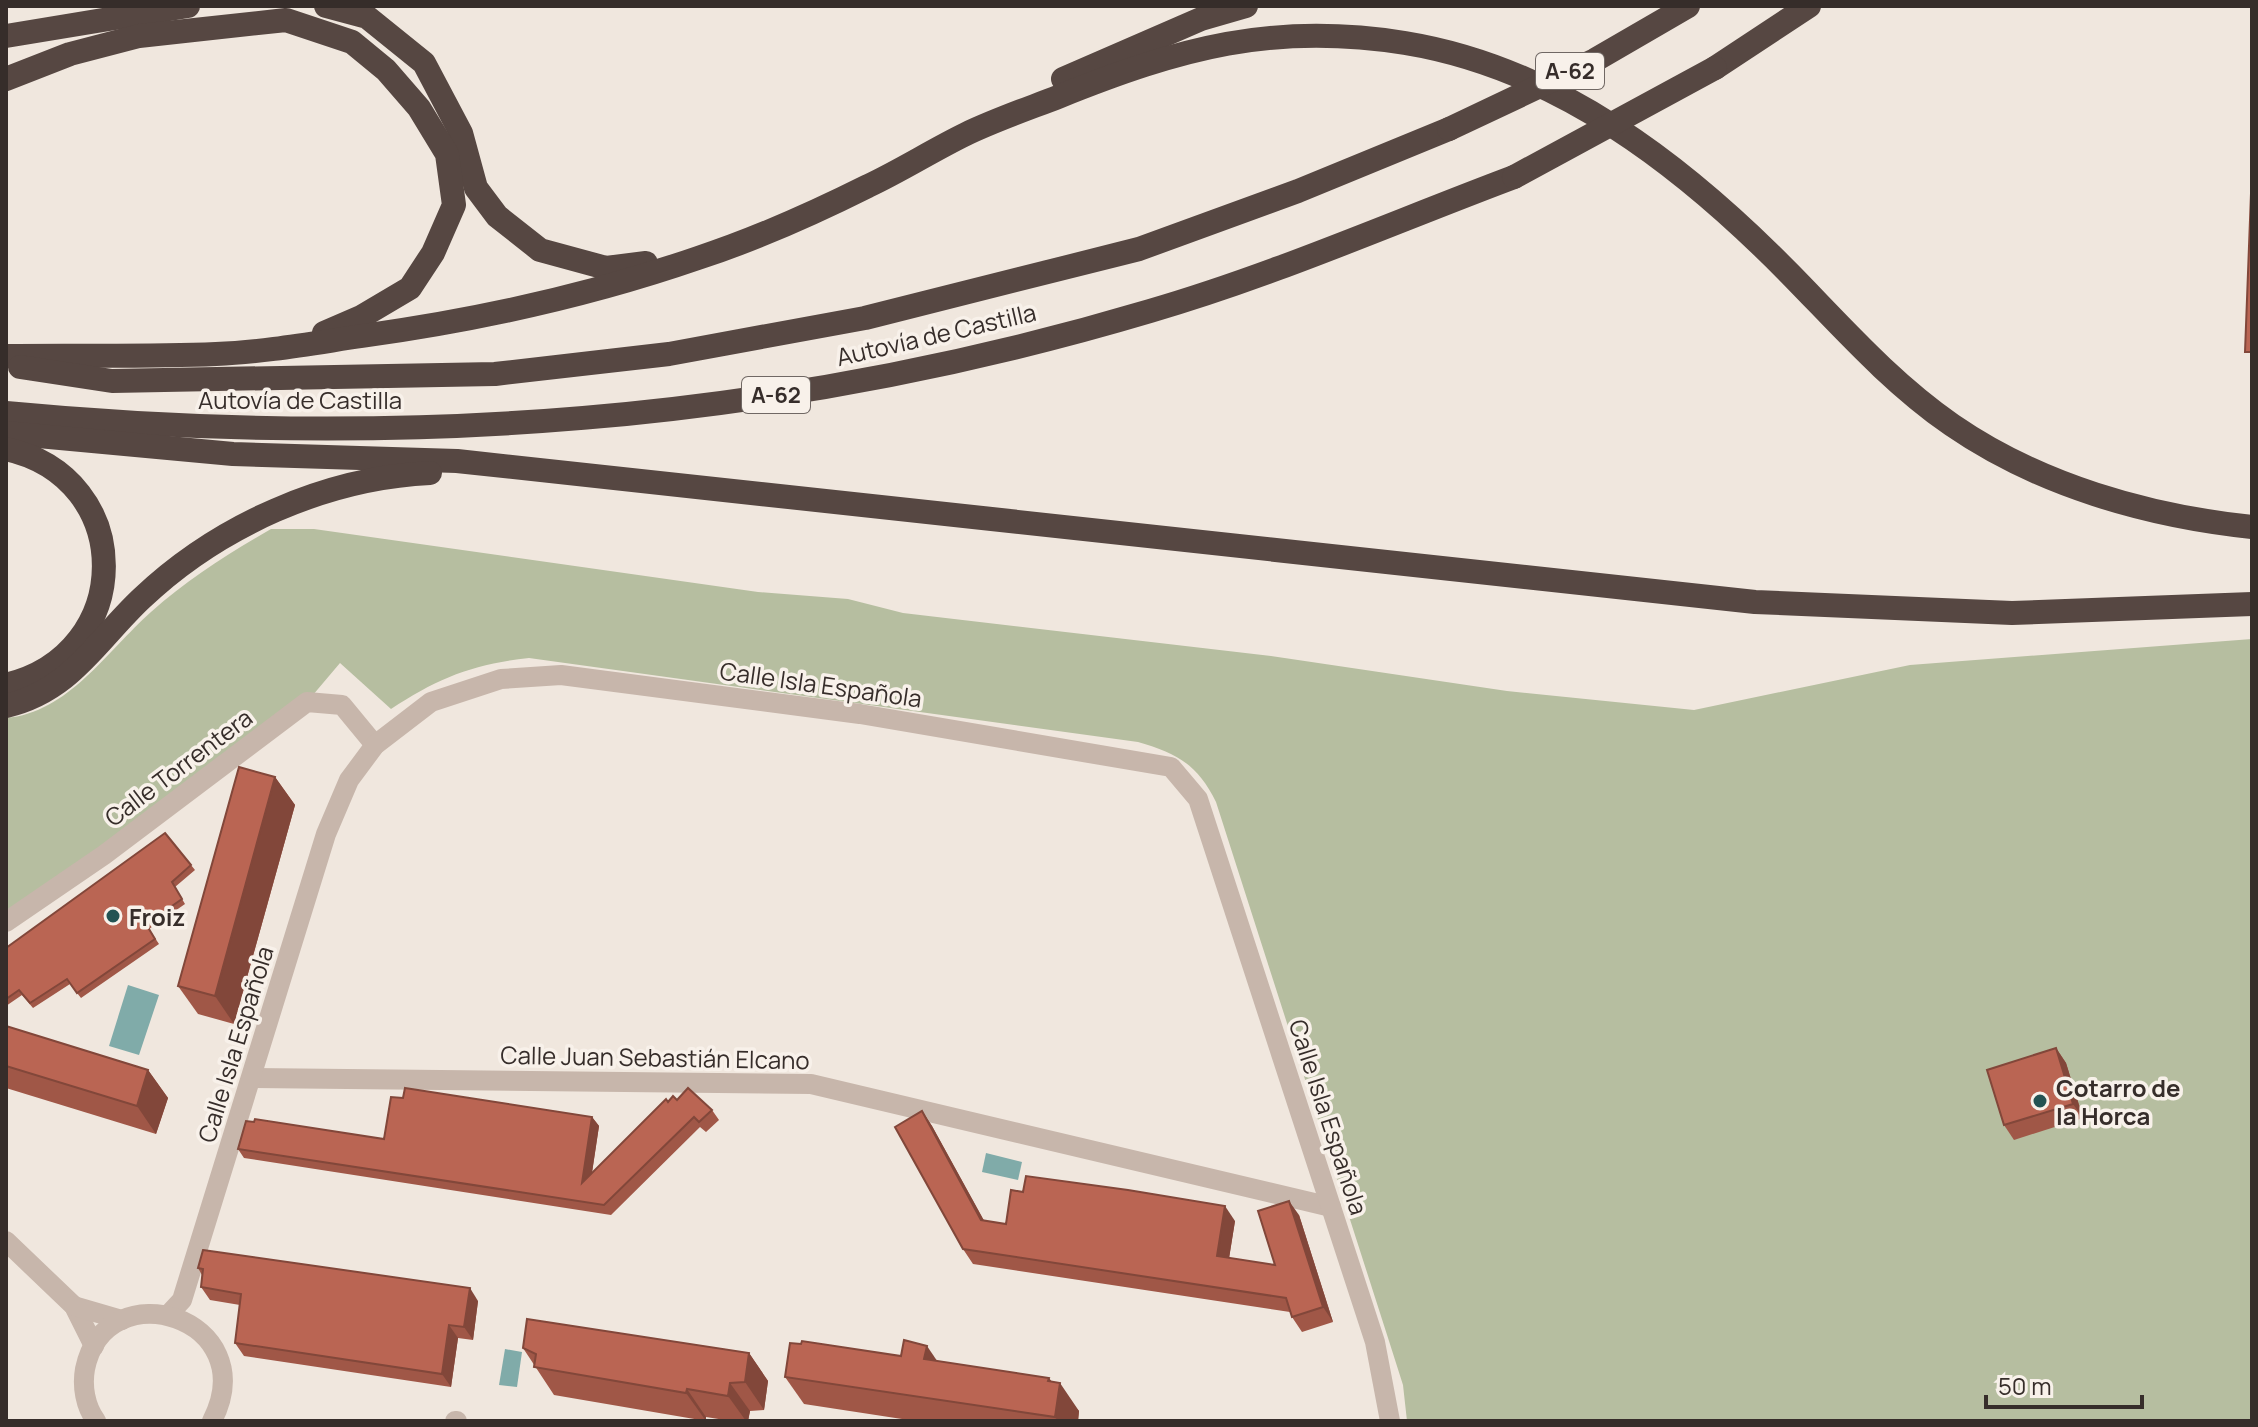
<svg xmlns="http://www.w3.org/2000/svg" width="2258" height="1427" viewBox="0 0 2258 1427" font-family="Manrope,sans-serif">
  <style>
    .green { fill: #b6bea0 }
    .water { fill: #80aba9 }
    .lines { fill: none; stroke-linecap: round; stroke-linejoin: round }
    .minor { stroke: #c7b6ab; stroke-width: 20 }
    .highway { stroke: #564742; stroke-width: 24 }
    .highway-bridge { stroke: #564742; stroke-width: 24 }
    .wall { fill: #a05747 }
    .shaded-wall { fill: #82473a }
    .building { fill: #ba6553; stroke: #82473a; stroke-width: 2 }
    .poi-dot { fill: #235353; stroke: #f8f1ea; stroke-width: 3 }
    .labels { text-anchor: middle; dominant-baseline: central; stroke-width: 7; stroke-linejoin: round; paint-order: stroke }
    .shield { fill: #f8f1ea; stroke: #706864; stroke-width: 2 }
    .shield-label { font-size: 22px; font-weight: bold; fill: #362d2a }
    .street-label { font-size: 24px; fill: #362d2a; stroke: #f8f1ea }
    .poi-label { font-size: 24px; font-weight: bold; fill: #362d2a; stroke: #f8f1ea; text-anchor: start }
  </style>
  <rect width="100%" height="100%" fill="#f0e7de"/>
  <!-- green -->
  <path class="green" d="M271 529H314L758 592 848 599 903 613 1271 656 1507 691 1694 710 1910 665 2252 639V1421H1407L1403 1385 1389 1341 1216 802C1198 765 1177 753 1138 742L529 658C473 664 438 678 391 709L340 663 307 702 6 922V718C68 713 107 651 151 612 188 579 228 554 271 529Z"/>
  <!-- water -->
  <g class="water">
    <path d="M128 985 159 995 139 1055 109 1046Z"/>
    <path d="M986 1153 1022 1162 1018 1180 982 1172Z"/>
    <path d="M505 1349 522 1352 517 1387 499 1385Z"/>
  </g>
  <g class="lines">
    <!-- minor -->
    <g class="minor">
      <path d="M6 922 104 855 307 702 342 705 375 745"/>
      <path d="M253 1078 811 1084 1331 1207"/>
      <path d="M6 1241 74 1306 94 1346"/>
      <path d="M74 1306 122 1320"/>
      <path d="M169 1314 182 1300 326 834 349 780 375 745 431 702 501 679 561 675 860 714 1171 767 1198 799 1375 1342 1390 1421"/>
      <path d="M96 1421C85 1406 82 1386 85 1369 106 1268 265 1318 212 1421"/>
      <path d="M455 1421H457"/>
    </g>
    <!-- highway -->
    <g class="highway">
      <path d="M326 6 367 17 424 63 461 133 476 188 497 216 540 250 606 268 646 263"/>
      <path d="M6 36 188 6"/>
      <path d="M1715 68 1809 6"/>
      <path d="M6 79 70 54 139 36 286 20 352 42 386 70 419 108 447 154 454 205 433 253 410 288 361 317 324 333"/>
      <path d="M1063 79 1201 19 1246 6"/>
      <path d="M6 356C76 355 146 357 216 354 265 352 314 343 362 336 478 320 588 296 698 258 756 239 814 213 868 186 902 170 933 150 966 134 995 120 1027 109 1058 97 1180 48 1272 22 1405 43 1558 68 1684 166 1790 274 1842 327 1890 382 1952 425 2039 485 2147 516 2252 527"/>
      <path d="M20 367 112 381 495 374 669 354 865 318 1139 249 1298 191 1449 129"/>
      <path d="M6 413C396 450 774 423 1150 311 1274 275 1394 222 1514 177"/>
      <path d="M6 433 233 454 457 461 1755 602 2012 613 2252 604"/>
      <path d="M6 449C137 478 136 654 6 685"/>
      <path d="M6 706C71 691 97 640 142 598 218 526 325 478 430 473"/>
    </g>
    <!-- highway-bridge -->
    <g class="highway-bridge">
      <path d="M1449 129 1595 60 1688 6"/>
      <path d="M1514 177 1715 68"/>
    </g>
  </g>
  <!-- wall -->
  <g class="wall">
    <path d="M275 777 295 805 234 1024 198 1014 178 986Z"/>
    <path d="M165 833 195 870 175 887 185 904 149 929 159 944 81 998 70 984 33 1008 22 995 6 1006V948Z"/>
    <path d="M6 1026 148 1070 168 1098 156 1134 6 1088Z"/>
    <path d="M2056 1048 2066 1063 2083 1118 2014 1140 2004 1125Z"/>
    <path d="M677 1100 712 1110 719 1120 706 1132 700 1127 611 1215 244 1158 238 1149 384 1139 592 1117 599 1126 592 1173 668 1102Z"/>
    <path d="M922 1111 932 1126 984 1221 1006 1224 1235 1221 1229 1258 1275 1265 1299 1215 1333 1322 1302 1332 1292 1317 1290 1312 973 1264 963 1249Z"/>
    <path d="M198 1268 478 1301 473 1340 458 1338 451 1387 244 1356 235 1343 240 1305 210 1300 201 1287 202 1275Z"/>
    <path d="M523 1348 749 1353 768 1381 764 1410 750 1411 748 1421H731L706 1417V1421L554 1395Z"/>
    <path d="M937 1361 1052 1382 1079 1411 1078 1421H915L804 1404 785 1377Z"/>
  </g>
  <!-- shaded-wall -->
  <g class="shaded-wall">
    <path d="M275 777 295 805 234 1024 215 996Z"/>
    <path d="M2056 1048 2066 1063 2083 1118 2073 1104Z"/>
    <path d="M148 1070 168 1098 156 1134 137 1106Z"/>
    <path d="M922 1111 932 1126 992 1235 981 1220Z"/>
    <path d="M592 1117 599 1126 589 1192 582 1183Z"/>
    <path d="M1289 1201 1299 1215 1333 1322 1323 1307Z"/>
    <path d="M1225 1206 1235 1221 1227 1271 1217 1256Z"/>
    <path d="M470 1288 478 1301 473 1340 464 1327Z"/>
    <path d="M449 1325 458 1338 451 1387 442 1374Z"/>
    <path d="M927 1346 946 1374 924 1359Z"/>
    <path d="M749 1353 768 1381 764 1410 745 1382Z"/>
    <path d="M1049 1378 1059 1391 1060 1383 1079 1411 1078 1421H1058L1055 1417 1048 1381Z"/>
    <path d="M730 1383 750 1411 748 1421H746L728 1396Z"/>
    <path d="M687 1389 706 1417V1421L686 1393Z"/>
  </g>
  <!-- building -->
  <g class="building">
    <path d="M2252 167V352H2245Z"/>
    <path d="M239 767 275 777 215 996 178 986Z"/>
    <path d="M165 833 191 865 172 882 182 899 146 924 155 939 77 993 67 979 30 1003 19 990 6 999V948Z"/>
    <path d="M6 1026 148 1070 137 1106 6 1066Z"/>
    <path d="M2056 1048 2073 1104 2004 1125 1987 1070Z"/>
    <path d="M405 1088 592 1117 582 1183 666 1099 668 1102 673 1096 677 1100 688 1088 712 1110 699 1122 694 1117 604 1205 238 1149 246 1121 254 1122 255 1119 384 1139 391 1097 403 1098Z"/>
    <path d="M922 1111 981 1220 1006 1224 1011 1190 1023 1192 1026 1176 1128 1190 1225 1206 1217 1256 1275 1265 1258 1211 1289 1201 1323 1307 1292 1317 1286 1298 963 1249 895 1127Z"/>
    <path d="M203 1250 470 1288 464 1327 449 1325 442 1374 235 1343 241 1294 201 1287 203 1269 198 1268Z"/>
    <path d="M527 1319 749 1353 745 1382 730 1383 728 1396 687 1389 686 1393 534 1367 536 1354 523 1348Z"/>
    <path d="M904 1340 927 1346 924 1359 1049 1378 1048 1381 1060 1383 1055 1417 785 1377 790 1343 801 1344 802 1341 901 1356Z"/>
  </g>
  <!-- markers -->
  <g class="poi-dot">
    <circle cx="113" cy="916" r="8"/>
    <circle cx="2040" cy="1101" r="8"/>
  </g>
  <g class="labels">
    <!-- shield labels -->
    <g class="shield">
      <rect x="1536" y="53" width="68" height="36" rx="6"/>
      <rect x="742" y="377" width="68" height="36" rx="6"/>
    </g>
    <g class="shield-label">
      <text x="1570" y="71">A-62</text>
      <text x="776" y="395">A-62</text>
    </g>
    <!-- street labels -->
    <g class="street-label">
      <text transform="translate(936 334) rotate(-13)">Autovía de Castilla</text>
      <text x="300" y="399">Autovía de Castilla</text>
      <text transform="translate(821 684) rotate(8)">Calle Isla Española</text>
      <text transform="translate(178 767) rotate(-37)">Calle Torrentera</text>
      <text transform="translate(235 1044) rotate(-73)">Calle Isla Española</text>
      <text transform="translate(655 1057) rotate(1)">Calle Juan Sebastián Elcano</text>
      <text transform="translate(1329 1117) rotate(72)">Calle Isla Española</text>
    </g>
    <!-- poi labels -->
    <g class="poi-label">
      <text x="129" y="916">Froiz</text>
      <text x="2056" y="1087">Cotarro de<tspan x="2056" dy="28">la Horca</tspan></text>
    </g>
  </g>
  <!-- border -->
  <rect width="2258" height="1427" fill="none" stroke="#362d2a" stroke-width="16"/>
  <!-- scale -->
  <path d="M1986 1395v12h156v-12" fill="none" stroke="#362d2a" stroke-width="4"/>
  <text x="1998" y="1395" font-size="24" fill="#362d2a" stroke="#f8f1ea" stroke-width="6" paint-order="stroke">50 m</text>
</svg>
